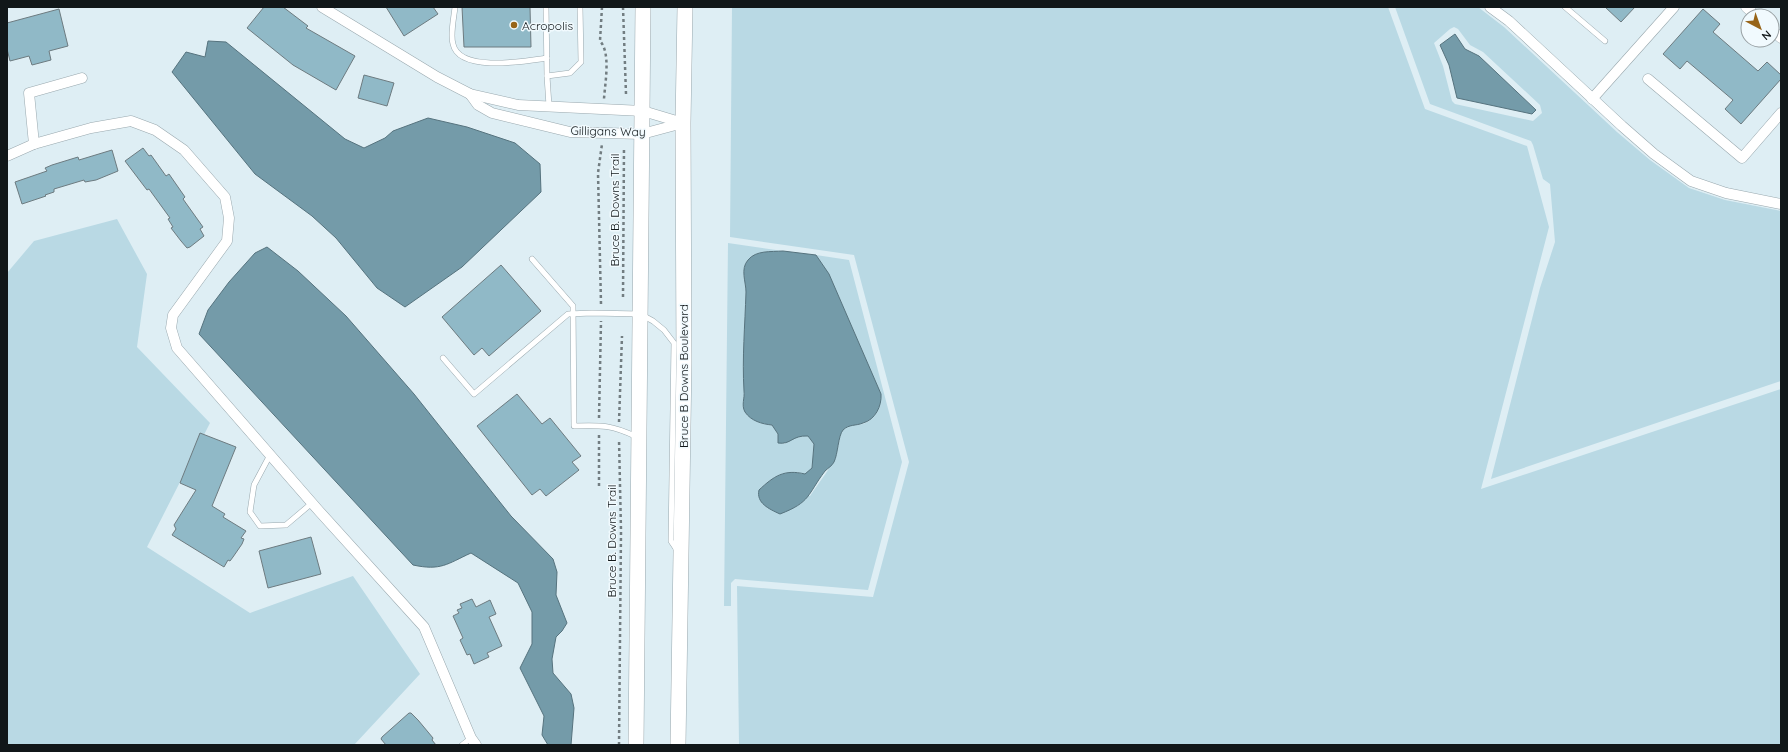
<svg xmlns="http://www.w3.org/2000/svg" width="1788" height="752" viewBox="0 0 1788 752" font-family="Quicksand,sans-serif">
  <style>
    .green { fill: #b9d9e4; fill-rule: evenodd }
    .water { fill: #749ba9; stroke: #56737e }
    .building { fill: #90b9c7; stroke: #6d7b80 }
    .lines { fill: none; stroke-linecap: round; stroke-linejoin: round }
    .lane-casing { stroke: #99a8ae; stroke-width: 6 }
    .street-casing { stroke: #99a8ae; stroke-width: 11 }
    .secondary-casing { stroke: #99a8ae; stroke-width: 16 }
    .path { stroke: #727d81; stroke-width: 2.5; stroke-dasharray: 3 3; stroke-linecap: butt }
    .lane { stroke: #fff; stroke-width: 5 }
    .street { stroke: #fff; stroke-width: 10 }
    .secondary { stroke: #fff; stroke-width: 15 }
    .poi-dot { fill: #976418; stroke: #f1fafe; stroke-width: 1.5 }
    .labels { text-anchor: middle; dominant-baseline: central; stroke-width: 3; stroke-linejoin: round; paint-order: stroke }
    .poi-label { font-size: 12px; fill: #111719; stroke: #f1fafe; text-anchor: start }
    .street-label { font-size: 12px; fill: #111719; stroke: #f1fafe }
  </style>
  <rect width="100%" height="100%" fill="#deeef4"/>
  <!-- green -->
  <g class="green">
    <path d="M732 7H1388L1425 109 1527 146 1549 227 1481 489 1781 389V745H739L737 586 873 597 909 462 854 255 730 237Z"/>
    <path d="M1395 7H1478L1504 27 1617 132 1650 160 1689 188 1725 200 1781 211V381L1491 479 1540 288 1555 242 1550 184 1543 179 1533 145 1531 141 1430 104ZM1454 27 1458 29 1470 45 1483 52 1540 105 1542 113 1533 121 1455 104 1452 101 1443 66 1434 43 1450 29Z"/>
    <path d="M117 219 147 274 137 347 210 423 147 547 250 613 353 576 420 674 354 745H7V273L34 241Z"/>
    <path d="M728 243 783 251C771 252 756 250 748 260 740 269 746 282 746 292 745 319 743 346 743 372 743 380 745 387 744 394 744 400 742 405 745 412 751 421 762 424 772 425L784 444 799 435 808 436 814 444 812 468 805 474C785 469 773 477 759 490L810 496C819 482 833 466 837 451 839 445 839 435 843 430 848 424 856 425 863 424 875 420 882 406 881 394L829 274 816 255 849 260 902 462 868 590 735 579 731 583V606H724Z"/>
  </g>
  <!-- water -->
  <g class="water">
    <path d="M1455 34 1465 49 1479 56 1536 110 1532 114 1457 98 1449 65 1440 45Z"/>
    <path d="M208 41 226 42 345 139 364 148 385 138 393 131 428 118 467 127 515 143 540 164 541 192 462 267 405 307 377 288 336 238 312 216 255 174 172 72 186 52 205 57Z"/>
    <path d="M267 247 298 271 346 316 414 394 511 516 553 559 557 572 556 595 567 623 562 631 556 637 552 659 553 673 571 694 574 708 571 745H548L542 735 544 716 520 668 532 644V612L518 583 471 553C447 564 441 571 413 565L199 334 208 310 229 282 255 253Z"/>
    <path d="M783 251 816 255 829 274 881 394C882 406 875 420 863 423 856 426 849 424 843 430 838 436 838 454 834 462 832 466 828 468 825 471 807 495 811 502 780 514 769 509 756 503 759 490 774 476 784 469 805 474L812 468 814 444 808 436C792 435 791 445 778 443V434L772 425C762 424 751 421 745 412 741 405 745 398 744 391 742 358 745 325 746 292 746 282 740 269 748 260 756 250 771 252 783 251Z"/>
  </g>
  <!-- building -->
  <g class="building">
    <path d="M264 7H283L308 26 306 28 355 56 336 90 293 65 247 28Z"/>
    <path d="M386 7H433L438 14 404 36Z"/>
    <path d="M462 7H530L531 47H464Z"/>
    <path d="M1605 7H1635L1621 22Z"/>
    <path d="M59 9 68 46 49 51 51 60 32 65 29 56 10 61 7 49V23Z"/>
    <path d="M1703 9 1720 24 1713 32 1758 71 1767 62 1781 75V79L1741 124 1725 109 1733 100 1687 61 1680 69 1663 54Z"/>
    <path d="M364 75 394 83 387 106 358 98Z"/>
    <path d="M143 148 149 156 151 155 166 176 169 174 185 197 183 199 203 227 200 229 204 236 190 247 187 248 181 241 171 228 173 227 168 219 170 218 149 189 147 190 125 161Z"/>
    <path d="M112 150 118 171 96 180 85 182 84 180 54 189V192L45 195 46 196 22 204 15 182 47 171 45 168 52 165 78 157 79 160Z"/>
    <path d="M501 265 541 311 489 356 482 348 474 355 442 317Z"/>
    <path d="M517 394 542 424 550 418 581 456 572 462 579 470 546 496 540 489 532 495 477 426Z"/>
    <path d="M200 433 236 447 212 506 225 514 223 517 246 531 241 538 244 539 242 544 233 557 230 561 228 560 224 567 172 535 176 529 174 525 196 490 180 483Z"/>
    <path d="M311 537 321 574 268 588 259 551Z"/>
    <path d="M472 599 476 607 490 600 496 614 489 617 502 646 487 653 489 657 474 664 470 654 467 655 460 640 463 638 453 616 459 613 457 610 462 608 460 604Z"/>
    <path d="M409 713H411L418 720 433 738 432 740 436 745H386L381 739 382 737Z"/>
  </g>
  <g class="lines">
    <defs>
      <g id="lane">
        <path d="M455 7C454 17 450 35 453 44 459 73 526 61 547 58"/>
        <path d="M546 7 547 76"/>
        <path d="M1565 7 1605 41"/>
        <path d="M549 106 547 76 570 73 581 62 580 7"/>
        <path d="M532 259 573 306 574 426C602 425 612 425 637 437"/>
        <path d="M443 358 474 394 568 314 592 313 640 314 653 321 664 330 674 343 671 541 677 550"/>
        <path d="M270 455 254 485 250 512 260 526 286 525 312 503"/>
        <path d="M462 745 471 738"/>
      </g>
      <g id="street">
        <path d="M322 7 437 77 470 94 518 105 643 111 683 123"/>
        <path d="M1490 7 1509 21 1622 126 1654 154 1691 181 1726 193 1781 204"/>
        <path d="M1746 7 1756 16"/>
        <path d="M1772 30 1781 38"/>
        <path d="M1648 79 1742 158 1781 113"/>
        <path d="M470 94 478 105 492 113 570 132 642 134 683 123"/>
        <path d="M1592 99 1674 7"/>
        <path d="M34 144 29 93 82 78"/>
        <path d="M7 156 34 144 91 128 131 121 155 130 184 150 225 197 229 218 227 241 173 315 171 328 177 348 319 511 424 627 471 738 476 745"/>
      </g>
      <g id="secondary">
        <path d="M636 745 643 7"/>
        <path d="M678 745 684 362 683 123 685 7"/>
      </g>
    </defs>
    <!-- lane casing -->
    <use href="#lane" class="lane-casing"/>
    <!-- street casing -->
    <use href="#street" class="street-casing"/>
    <!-- secondary casing -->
    <use href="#secondary" class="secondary-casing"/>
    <!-- path -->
    <g class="path">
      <path d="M602 7 600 41C611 53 605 83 604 99"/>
      <path d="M623 7 626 94"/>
      <path d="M623 297 624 147"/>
      <path d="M601 304 598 173 602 144"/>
      <path d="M599 418 601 321"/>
      <path d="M619 422 622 336"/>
      <path d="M599 486V433"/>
      <path d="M619 745 621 531 619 439"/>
    </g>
    <!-- lane -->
    <use href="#lane" class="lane"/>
    <!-- street -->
    <use href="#street" class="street"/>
    <!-- secondary -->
    <use href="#secondary" class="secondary"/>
  </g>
  <!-- markers -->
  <circle class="poi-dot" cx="514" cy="25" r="4"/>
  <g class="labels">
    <!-- poi labels -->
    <g class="poi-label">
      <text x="522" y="25">Acropolis</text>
    </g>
    <!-- street labels -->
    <g class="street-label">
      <text transform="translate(608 131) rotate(1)">Gilligans Way</text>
      <text transform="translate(614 210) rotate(-90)">Bruce B. Downs Trail</text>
      <text transform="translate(683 376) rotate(-90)">Bruce B Downs Boulevard</text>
      <text transform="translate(611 541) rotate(-90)">Bruce B. Downs Trail</text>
    </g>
  </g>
  <!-- border -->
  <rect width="1788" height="752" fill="none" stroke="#111719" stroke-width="16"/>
  <!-- north arrow -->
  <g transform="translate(1760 28) rotate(139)"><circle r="19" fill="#f1fafe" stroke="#979fa2"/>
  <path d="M0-3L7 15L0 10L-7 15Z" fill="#976418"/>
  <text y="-6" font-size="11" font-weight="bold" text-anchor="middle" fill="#111719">N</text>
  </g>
</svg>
